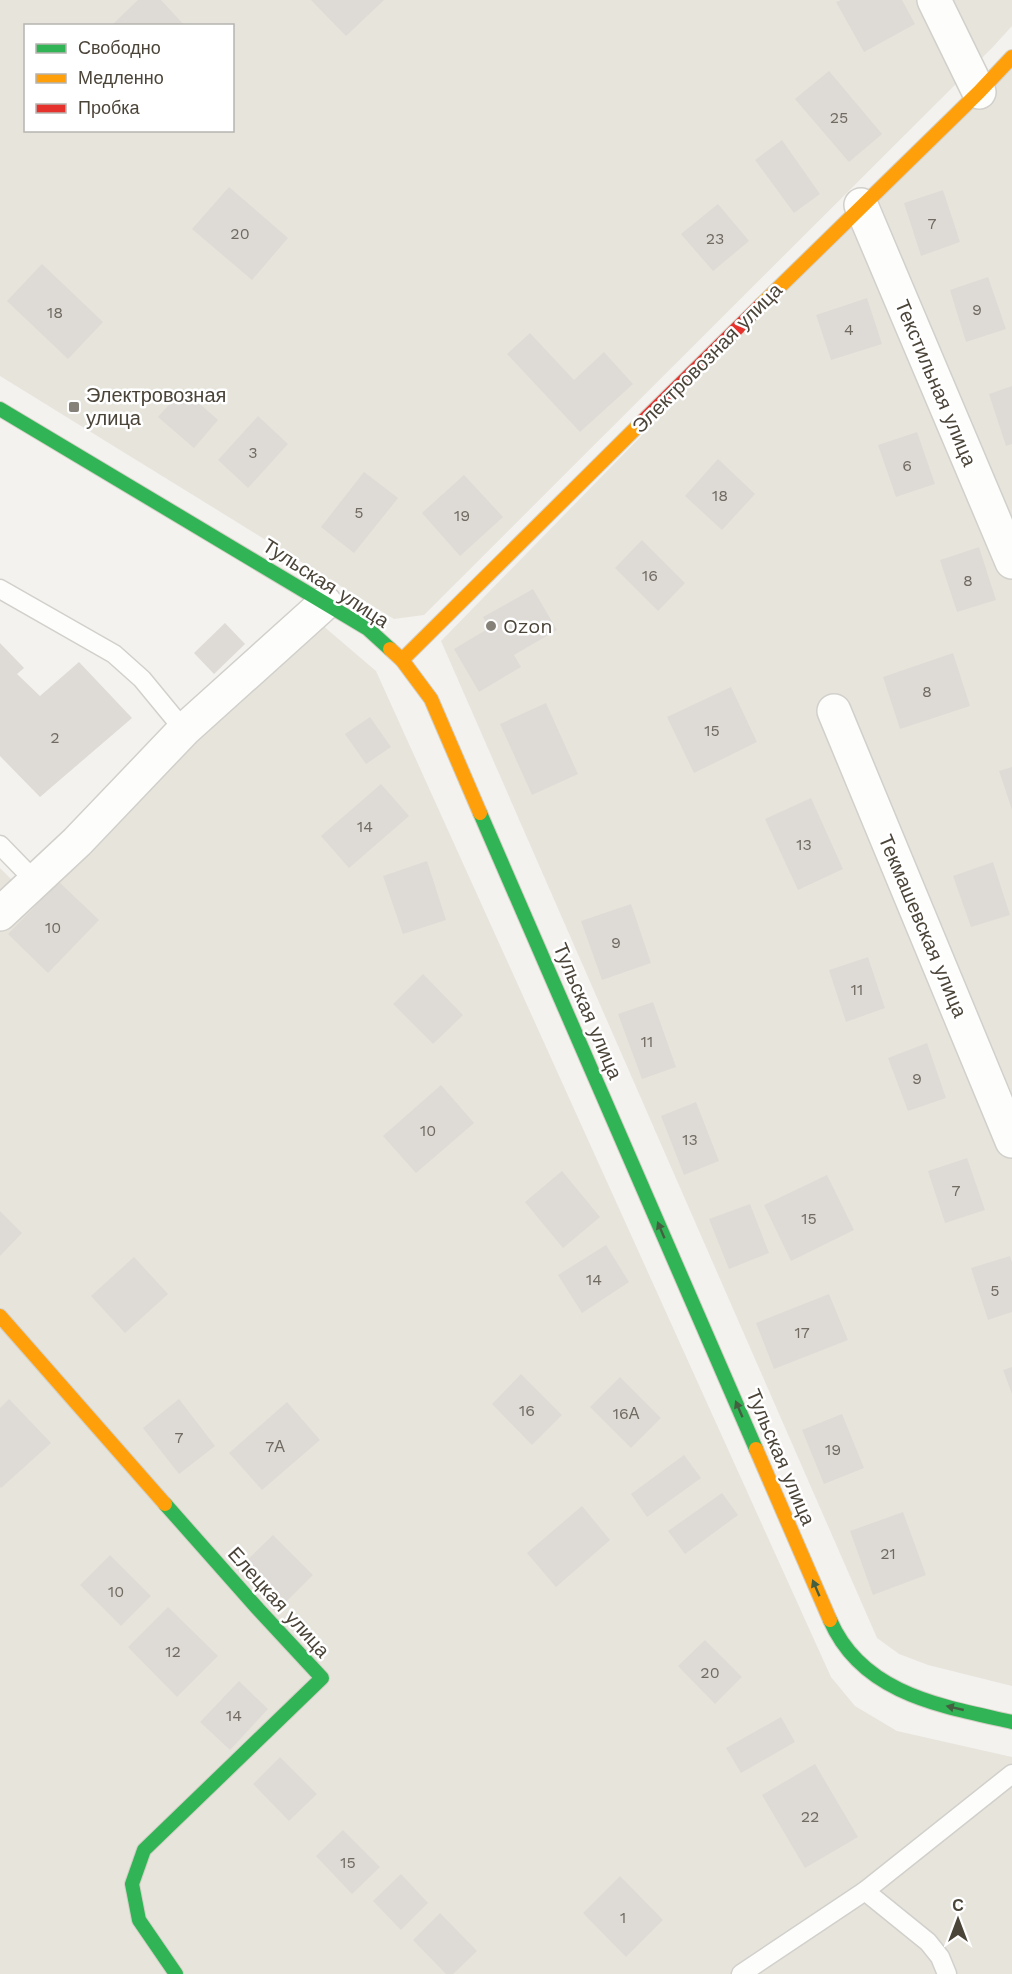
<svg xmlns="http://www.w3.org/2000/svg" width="1012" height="1974" viewBox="0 0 1012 1974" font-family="'Work Sans',sans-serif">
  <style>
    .residential { fill: #e7e4dc; fill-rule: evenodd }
    .building { fill: #dedbd6 }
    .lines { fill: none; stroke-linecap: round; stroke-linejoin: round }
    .lane-casing { stroke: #d2d0cb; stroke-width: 21 }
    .street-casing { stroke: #d2d0cb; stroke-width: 36 }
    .fast-casing { stroke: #d3cfc5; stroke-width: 16 }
    .slow-casing { stroke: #d3cfc5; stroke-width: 16 }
    .jam-casing { stroke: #d3cfc5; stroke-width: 16 }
    .lane { stroke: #fdfdfc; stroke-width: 18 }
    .street { stroke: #fdfdfc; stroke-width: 33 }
    .fast { stroke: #30b455; stroke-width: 14 }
    .slow { stroke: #ff9f0a; stroke-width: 14 }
    .jam { stroke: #e5322d; stroke-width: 14 }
    .oneway { fill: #446040 }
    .poi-dot { fill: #868178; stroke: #fff; stroke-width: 2 }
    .labels { text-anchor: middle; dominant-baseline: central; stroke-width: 5; stroke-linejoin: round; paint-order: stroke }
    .number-label { font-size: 16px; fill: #706a61 }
    .street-label { font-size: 20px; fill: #4b4439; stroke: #fff }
    .poi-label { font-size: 20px; fill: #4b4439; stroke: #fff; text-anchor: start }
  </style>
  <rect width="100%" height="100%" fill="#f4f2ee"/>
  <!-- residential -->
  <g class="residential">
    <path d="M0 0H1012V26L992 48 424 615 394 619 0 376ZM26 26H232V130H26Z"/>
    <path d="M1012 63V552L865 206Z"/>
    <path d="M860 212 1012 577V1686L928 1665 899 1654 877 1638 441 641Z"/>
    <path d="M321 624 376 671 831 1677 855 1706 897 1731 1012 1757V1974H0V922Z"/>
    <path d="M0 868 18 886 0 903Z"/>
  </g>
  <!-- building -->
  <g class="building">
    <path d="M138 0H161L185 26H111Z"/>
    <path d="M311 0H384L346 36Z"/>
    <path d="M841 0H902L915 24 864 52 836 2Z"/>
    <path d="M829 71 882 134 849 162 795 99Z"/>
    <path d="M782 140 820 194 794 213 755 160Z"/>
    <path d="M229 187 288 238 252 280 192 229Z"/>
    <path d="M943 190 960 242 921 256 904 203Z"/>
    <path d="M718 204 749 241 713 271 681 234Z"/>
    <path d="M42 264 103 322 68 359 7 301Z"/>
    <path d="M988 277 1006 329 966 342 950 290Z"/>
    <path d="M867 298 882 344 831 360 816 315Z"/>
    <path d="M530 333 574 380 604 352 633 384 580 432 507 354Z"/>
    <path d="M1012 386V444L1006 446 989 394Z"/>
    <path d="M183 389 218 420 194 448 158 417Z"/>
    <path d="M258 416 288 444 248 488 218 460Z"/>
    <path d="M917 432 935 484 896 497 878 445Z"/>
    <path d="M718 459 755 494 722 530 685 496Z"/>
    <path d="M364 472 398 498 354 553 321 527Z"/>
    <path d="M464 475 503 517 460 556 422 513Z"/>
    <path d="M642 540 685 583 658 611 615 568Z"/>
    <path d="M979 547 996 600 957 612 940 560Z"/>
    <path d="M533 589 557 630 514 655 521 667 479 692 454 649 489 628 483 617Z"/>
    <path d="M225 623 245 644 214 674 194 653Z"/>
    <path d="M0 643 24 668 17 674 40 696 79 662 132 718 40 797 0 756Z"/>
    <path d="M953 653 970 706 900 729 883 677Z"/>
    <path d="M731 687 757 742 694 773 667 717Z"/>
    <path d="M546 703 578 774 532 795 500 724Z"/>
    <path d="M370 717 391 747 366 764 345 734Z"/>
    <path d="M1012 767V810L999 771Z"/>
    <path d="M381 784 409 816 349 868 321 836Z"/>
    <path d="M811 798 843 869 798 890 765 819Z"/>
    <path d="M427 861 446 920 403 934 383 876Z"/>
    <path d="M993 862 1010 915 971 927 953 876Z"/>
    <path d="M59 882 99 920 48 973 8 934Z"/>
    <path d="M631 904 651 963 602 980 581 921Z"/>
    <path d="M868 957 885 1008 846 1022 829 970Z"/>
    <path d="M423 974 463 1015 433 1044 393 1004Z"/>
    <path d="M653 1002 676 1067 642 1079 618 1014Z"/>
    <path d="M927 1043 946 1098 908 1111 888 1058Z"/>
    <path d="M441 1085 474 1123 416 1173 383 1136Z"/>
    <path d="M696 1102 719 1161 684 1175 661 1116Z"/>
    <path d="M967 1158 985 1210 945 1223 928 1171Z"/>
    <path d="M562 1171 600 1217 563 1248 525 1202Z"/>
    <path d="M827 1175 854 1230 791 1261 764 1205Z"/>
    <path d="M750 1204 769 1253 729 1269 709 1219Z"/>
    <path d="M0 1211 22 1233 0 1256Z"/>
    <path d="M606 1245 629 1282 582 1313 558 1275Z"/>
    <path d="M1010 1256 1012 1262V1312L988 1320 971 1268Z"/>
    <path d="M134 1257 168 1294 125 1333 91 1296Z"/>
    <path d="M829 1294 848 1340 774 1369 756 1323Z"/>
    <path d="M1012 1367V1394L1003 1370Z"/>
    <path d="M521 1374 562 1415 532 1445 492 1404Z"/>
    <path d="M620 1377 661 1418 631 1448 590 1407Z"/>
    <path d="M9 1399 51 1443 1 1488 0 1487V1408Z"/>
    <path d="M179 1399 215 1446 179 1474 143 1428Z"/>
    <path d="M287 1402 320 1440 262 1490 229 1453Z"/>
    <path d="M842 1414 864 1468 824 1484 802 1430Z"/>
    <path d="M684 1455 701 1478 647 1517 631 1494Z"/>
    <path d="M722 1493 738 1515 685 1554 668 1531Z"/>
    <path d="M582 1506 610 1540 556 1587 527 1553Z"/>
    <path d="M903 1512 926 1575 873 1595 850 1531Z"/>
    <path d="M273 1535 313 1575 283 1605 243 1564Z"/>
    <path d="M110 1555 151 1596 121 1626 80 1585Z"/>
    <path d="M168 1607 218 1656 177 1697 128 1647Z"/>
    <path d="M705 1640 742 1677 715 1704 678 1666Z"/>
    <path d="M239 1681 268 1709 230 1750 200 1722Z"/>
    <path d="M781 1717 795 1742 741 1773 726 1748Z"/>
    <path d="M280 1757 317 1794 289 1821 253 1784Z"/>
    <path d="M815 1764 858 1837 805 1868 762 1795Z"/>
    <path d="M343 1830 380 1867 352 1894 316 1856Z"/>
    <path d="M401 1874 428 1903 401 1930 373 1901Z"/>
    <path d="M620 1876 663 1920 626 1957 583 1913Z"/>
    <path d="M440 1913 477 1951 453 1974H446L413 1940Z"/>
  </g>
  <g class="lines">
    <defs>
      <g id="lane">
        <path d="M0 589 114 654 142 679 184 730"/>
        <path d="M0 845 35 881"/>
        <path d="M865 1891 928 1942 940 1957 947 1974"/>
        <path d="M741 1974 865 1891 1012 1774"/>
      </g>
      <g id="street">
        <path d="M934 0 979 92"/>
        <path d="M861 205 1012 562"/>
        <path d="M834 711 1012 1141"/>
        <path d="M0 914 77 842 184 730 325 603"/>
      </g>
      <g id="fast">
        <path d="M0 409 368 629 390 649"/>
        <path d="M480 813 756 1449"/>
        <path d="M165 1504 258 1609 322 1678 144 1850 132 1884 139 1920 176 1974"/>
        <path d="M830 1620C862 1694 941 1706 1012 1722"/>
      </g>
      <g id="slow">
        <path d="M761 305 979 92 1012 57"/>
        <path d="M390 649 402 660 431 699 480 813"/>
        <path d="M402 660 643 421"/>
        <path d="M0 1316 165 1504"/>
        <path d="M756 1449 830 1620"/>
      </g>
      <path id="jam" d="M643 421 761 305"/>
    </defs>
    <!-- lane casing -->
    <use href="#lane" class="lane-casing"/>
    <!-- street casing -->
    <use href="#street" class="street-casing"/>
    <!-- fast casing -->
    <use href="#fast" class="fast-casing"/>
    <!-- slow casing -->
    <use href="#slow" class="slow-casing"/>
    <!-- jam casing -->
    <use href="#jam" class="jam-casing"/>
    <!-- lane -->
    <use href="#lane" class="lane"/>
    <!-- street -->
    <use href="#street" class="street"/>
    <!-- fast -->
    <use href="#fast" class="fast"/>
    <!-- slow -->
    <use href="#slow" class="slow"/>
    <!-- jam -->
    <use href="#jam" class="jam"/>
  </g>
  <!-- one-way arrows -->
  <defs><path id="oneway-solid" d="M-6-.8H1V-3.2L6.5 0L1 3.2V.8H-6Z" transform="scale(1.5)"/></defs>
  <g class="oneway">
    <use href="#oneway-solid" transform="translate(661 1230) rotate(-113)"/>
    <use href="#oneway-solid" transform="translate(739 1409) rotate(-113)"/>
    <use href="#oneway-solid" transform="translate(816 1588) rotate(-113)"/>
    <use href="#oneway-solid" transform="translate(955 1708) rotate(-167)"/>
  </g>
  <!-- markers -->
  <g class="poi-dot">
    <rect x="68" y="401" width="12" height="12" rx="3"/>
    <circle cx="491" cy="626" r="6"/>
  </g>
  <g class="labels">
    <!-- number labels -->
    <g class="number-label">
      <text x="839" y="117">25</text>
      <text x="932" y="223">7</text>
      <text x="240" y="233">20</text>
      <text x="715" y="238">23</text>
      <text x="977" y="309">9</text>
      <text x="55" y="312">18</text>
      <text x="849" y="329">4</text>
      <text x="253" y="452">3</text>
      <text x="907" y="465">6</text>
      <text x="720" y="495">18</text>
      <text x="359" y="512">5</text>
      <text x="462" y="515">19</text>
      <text x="650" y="575">16</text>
      <text x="968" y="580">8</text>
      <text x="927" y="691">8</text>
      <text x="712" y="730">15</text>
      <text x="55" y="737">2</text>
      <text x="365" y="826">14</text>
      <text x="804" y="844">13</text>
      <text x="53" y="927">10</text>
      <text x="616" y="942">9</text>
      <text x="857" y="989">11</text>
      <text x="647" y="1041">11</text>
      <text x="917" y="1078">9</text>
      <text x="428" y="1130">10</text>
      <text x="690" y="1139">13</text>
      <text x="956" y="1190">7</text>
      <text x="809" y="1218">15</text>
      <text x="594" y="1279">14</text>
      <text x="995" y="1290">5</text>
      <text x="802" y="1332">17</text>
      <text x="527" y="1410">16</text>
      <text x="626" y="1413">16А</text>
      <text x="179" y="1437">7</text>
      <text x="275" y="1446">7А</text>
      <text x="833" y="1449">19</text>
      <text x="888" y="1553">21</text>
      <text x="116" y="1591">10</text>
      <text x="173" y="1651">12</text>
      <text x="710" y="1672">20</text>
      <text x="234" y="1715">14</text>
      <text x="810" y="1816">22</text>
      <text x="348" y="1862">15</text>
      <text x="623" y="1917">1</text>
    </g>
    <!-- street labels -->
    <g class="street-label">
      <text transform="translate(707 358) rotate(-45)">Электровозная улица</text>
      <text transform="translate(936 383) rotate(67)">Текстильная улица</text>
      <text transform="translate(326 583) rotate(33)">Тульская улица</text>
      <text transform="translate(923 926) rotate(67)">Текмашевская улица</text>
      <text transform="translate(588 1011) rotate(67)">Тульская улица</text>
      <text transform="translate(781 1457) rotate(67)">Тульская улица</text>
      <text transform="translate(279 1602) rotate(48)">Елецкая улица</text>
    </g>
    <!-- poi labels -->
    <g class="poi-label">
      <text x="86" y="395">Электровозная<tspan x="86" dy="23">улица</tspan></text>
      <text x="503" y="626">Ozon</text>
    </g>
  </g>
  <!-- legend -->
  <rect x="24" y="24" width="210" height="108" fill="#ffffff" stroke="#b7b4b0" stroke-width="1.5"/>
  <rect x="36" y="44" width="30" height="9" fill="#30b455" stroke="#b7b4b0" stroke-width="1.5"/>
  <text x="78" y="54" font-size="18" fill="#4b4439">Свободно</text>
  <rect x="36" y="74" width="30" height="9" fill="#ff9f0a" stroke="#b7b4b0" stroke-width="1.5"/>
  <text x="78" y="84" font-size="18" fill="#4b4439">Медленно</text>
  <rect x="36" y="104" width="30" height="9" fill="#e5322d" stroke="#b7b4b0" stroke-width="1.5"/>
  <text x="78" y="114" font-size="18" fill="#4b4439">Пробка</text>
  <!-- north arrow -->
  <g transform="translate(958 1920)" stroke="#ffffff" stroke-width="4.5" paint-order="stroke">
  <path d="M0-4.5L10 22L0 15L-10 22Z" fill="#4b4439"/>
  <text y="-9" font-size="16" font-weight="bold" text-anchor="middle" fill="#4b4439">С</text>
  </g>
</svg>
